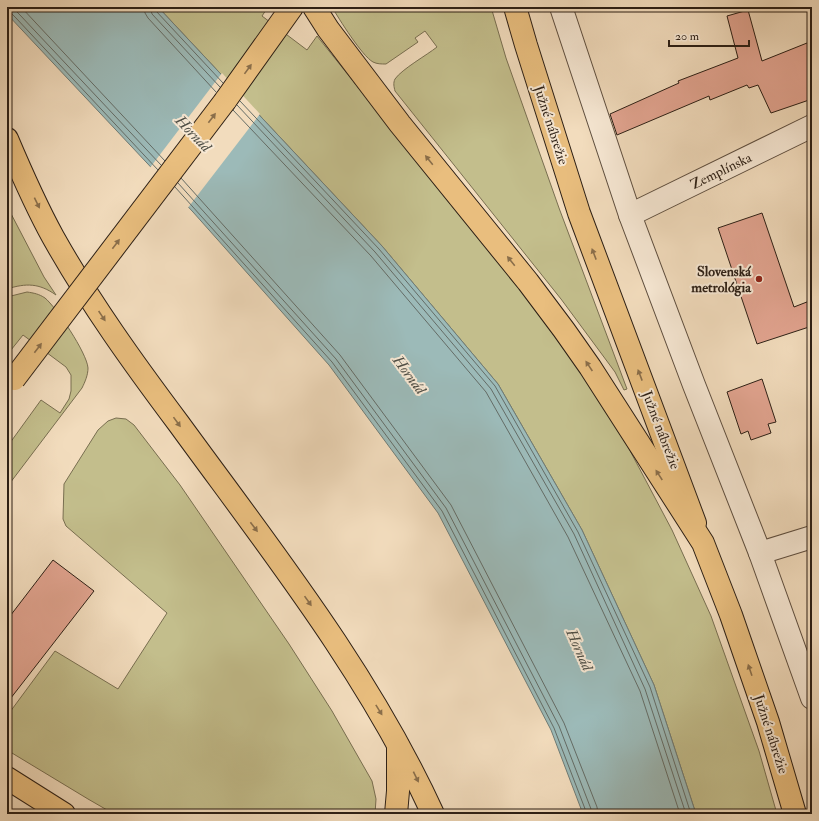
<svg xmlns="http://www.w3.org/2000/svg" width="819" height="821" viewBox="0 0 819 821" font-family="'IM FELL Double Pica',serif">
  <style>
    .green { fill: #c3be8c; stroke: #786e50 }
    .water { fill: #9cbab8; stroke: #6f7c77 }
    .pier { fill: #f2dcbd }
    .lines { fill: none; stroke-linecap: round; stroke-linejoin: round }
    .shore { stroke: #646c66; stroke-width: 1 }
    .building { fill: #e2a490; stroke: #2c1f15 }
    .minor-casing { stroke: #5e4e3f; stroke-width: 24 }
    .primary-casing { stroke: #2c1f15; stroke-width: 24 }
    .trunk-casing { stroke: #2c1f15; stroke-width: 24 }
    .minor { stroke: #f7e8d4; stroke-width: 22 }
    .primary { stroke: #e9be7e; stroke-width: 22 }
    .trunk { stroke: #e9be7e; stroke-width: 22 }
    .primary-bridge-casing { stroke: #2c1f15; stroke-width: 24; stroke-linecap: butt }
    .primary-bridge { stroke: #e9be7e; stroke-width: 22 }
    .oneway { fill: #8a6e4a }
    .poi-dot { fill: #8f2418; stroke: #f7e8d4; stroke-width: 1.5 }
    .labels { text-anchor: middle; dominant-baseline: central; stroke-width: 4; stroke-linejoin: round; paint-order: stroke }
    .street-label { font-size: 14px; fill: #2c1f15; stroke: #f7e8d4 }
    .poi-label { font-size: 14px; font-weight: bold; fill: #2c1f15; stroke: #f7e8d4; text-anchor: end }
    .water-label { font-size: 15px; font-style: italic; fill: #4e4e46; stroke: #f7e8d4 }
  </style>
  <rect width="100%" height="100%" fill="#f2dcbd"/>
  <filter id="stains"><feTurbulence type="fractalNoise" baseFrequency=".005" numOctaves="4"/><feColorMatrix values="0 0 0 0 .2 0 0 0 0 .09 0 0 0 0 .02 0 0 0 .5 -.17"/></filter>
  <radialGradient id="worn" r=".72"><stop offset=".6" stop-color="#630" stop-opacity="0"/><stop offset="1" stop-color="#630" stop-opacity=".3"/></radialGradient>
  <!-- green -->
  <g class="green">
    <path d="M158 7H268L262 16 307 50 317 36 522 292 583 375 627 445 672 530 711 616 759 751 777 814H696L654 685 582 530 498 384 382 246Z"/>
    <path d="M332 7H491L506 58 559 208 627 389 624 390 615 372 561 299 395 91C394 87 393 83 395 79 402 69 427 55 437 47L425 31 415 38 418 42 386 64C381 64 377 64 373 62 362 56 339 19 332 7Z"/>
    <path d="M7 206 44 277 56 295C39 283 26 283 7 289Z"/>
    <path d="M27 292C34 293 39 294 45 298 56 307 87 353 88 368 88 375 85 382 82 388L7 487V447L41 400 60 413 69 399 71 391V375L66 367 23 335 7 355V297Z"/>
    <path d="M116 418 126 419 134 425 180 485 289 644 332 711 372 781 376 799 375 814H114L88 799 7 750V716L55 651 118 689 167 613 66 526 63 519 64 484 98 430 108 421Z"/>
  </g>
  <!-- water -->
  <path class="water" d="M7 7H158L382 246 498 384 582 530 654 685 696 814H583L551 730 438 513 329 365 193 212 7 14Z"/>
  <!-- pier -->
  <path class="pier" d="M222 73 260 114 187 209 149 169Z"/>
  <g class="lines">
    <!-- shore -->
    <g class="shore">
      <path d="M9 7 14 9 20 15 161 165"/>
      <path d="M21 7 165 161"/>
      <path d="M144 7 145 13 148 18 216 92"/>
      <path d="M150 7 152 14 220 87"/>
      <path d="M155 7 156 11 223 83"/>
      <path d="M7 12 11 13 16 18 158 170"/>
      <path d="M240 101 379 249 495 386 578 532 650 687 691 814"/>
      <path d="M237 105 375 252 491 389 574 534 645 689 686 814"/>
      <path d="M233 110 371 256 486 392 568 537 640 691 680 814"/>
      <path d="M181 178 340 355 451 505 564 723 597 807 598 814"/>
      <path d="M178 183 336 359 446 508 559 726 591 809 592 814"/>
      <path d="M175 187 332 362 442 511 554 728 587 814"/>
    </g>
  </g>
  <!-- building -->
  <g class="building">
    <path d="M748 10 762 61 812 41V99L771 113 758 85 749 88 747 85 710 100 709 96 617 135 610 114 679 83 678 81 738 58 727 16Z"/>
    <path d="M762 213 794 307 812 300V326L757 344 718 228Z"/>
    <path d="M762 379 776 422 768 424 771 433 751 440 748 431 741 434 727 392Z"/>
    <path d="M53 560 94 591 7 703V620Z"/>
  </g>
  <g class="lines">
    <defs>
      <g id="minor">
        <path d="M561 7 630 215 694 385 760 553 812 698"/>
        <path d="M630 215 812 126"/>
        <path d="M760 553 812 537"/>
      </g>
      <g id="primary">
        <path d="M515 7 526 45 579 213 695 523"/>
        <path d="M225 101 292 7"/>
      </g>
      <g id="trunk">
        <path d="M314 7 328 29 400 124 528 282 564 330 590 367 703 543 731 615 768 722 795 814"/>
        <path d="M7 139C21 172 36 206 53 237 90 303 134 364 179 424 270 549 368 672 433 814"/>
        <path d="M7 778 64 814"/>
        <path d="M396 814 398 791V746"/>
      </g>
    </defs>
    <!-- minor casing -->
    <use href="#minor" class="minor-casing"/>
    <!-- primary casing -->
    <use href="#primary" class="primary-casing"/>
    <!-- trunk casing -->
    <use href="#trunk" class="trunk-casing"/>
    <!-- minor -->
    <use href="#minor" class="minor"/>
    <!-- primary -->
    <use href="#primary" class="primary"/>
    <!-- trunk -->
    <use href="#trunk" class="trunk"/>
    <defs>
      <path id="primary-bridge" d="M14 379 225 101"/>
    </defs>
    <!-- primary-bridge casing -->
    <use href="#primary-bridge" class="primary-bridge-casing"/>
    <!-- primary-bridge -->
    <use href="#primary-bridge" class="primary-bridge"/>
  </g>
  <!-- one-way arrows -->
  <defs><path id="oneway-solid" d="M-6-.8H1V-3.2L6.5 0L1 3.2V.8H-6Z"/></defs>
  <g class="oneway">
    <use href="#oneway-solid" transform="translate(248 69) rotate(-54)"/>
    <use href="#oneway-solid" transform="translate(212 118) rotate(-53)"/>
    <use href="#oneway-solid" transform="translate(429 160) rotate(-129)"/>
    <use href="#oneway-solid" transform="translate(37 203) rotate(64)"/>
    <use href="#oneway-solid" transform="translate(116 244) rotate(-53)"/>
    <use href="#oneway-solid" transform="translate(594 254) rotate(-111)"/>
    <use href="#oneway-solid" transform="translate(511 261) rotate(-129)"/>
    <use href="#oneway-solid" transform="translate(102 316) rotate(56)"/>
    <use href="#oneway-solid" transform="translate(38 348) rotate(-53)"/>
    <use href="#oneway-solid" transform="translate(589 366) rotate(-124)"/>
    <use href="#oneway-solid" transform="translate(640 375) rotate(-111)"/>
    <use href="#oneway-solid" transform="translate(177 422) rotate(54)"/>
    <use href="#oneway-solid" transform="translate(659 475) rotate(-123)"/>
    <use href="#oneway-solid" transform="translate(254 527) rotate(53)"/>
    <use href="#oneway-solid" transform="translate(308 601) rotate(55)"/>
    <use href="#oneway-solid" transform="translate(750 670) rotate(-109)"/>
    <use href="#oneway-solid" transform="translate(379 710) rotate(58)"/>
    <use href="#oneway-solid" transform="translate(416 777) rotate(64)"/>
  </g>
  <!-- markers -->
  <circle class="poi-dot" cx="759" cy="279" r="4"/>
  <g class="labels">
    <!-- street labels -->
    <g class="street-label">
      <text transform="translate(551 125) rotate(72)">Južné nábrežie</text>
      <text transform="translate(721 171) rotate(-26)">Zemplínska</text>
      <text transform="translate(661 430) rotate(69)">Južné nábrežie</text>
      <text transform="translate(771 734) rotate(72)">Južné nábrežie</text>
    </g>
    <!-- poi labels -->
    <g class="poi-label">
      <text x="751" y="271">Slovenská<tspan x="751" dy="16">metrológia</tspan></text>
    </g>
    <!-- water labels -->
    <g class="water-label">
      <text transform="translate(193 134) rotate(46)">Hornád</text>
      <text transform="translate(409 375) rotate(53)">Hornád</text>
      <text transform="translate(579 650) rotate(66)">Hornád</text>
    </g>
  </g>
  <!-- margin -->
  <rect width="819" height="821" fill="none" stroke="#f2dcbd" stroke-width="24"/>
  <rect x="8" y="8" width="803" height="805" fill="none" stroke="#2c1f15" stroke-width="2"/>
  <rect x="12" y="12" width="795" height="797" fill="none" stroke="#2c1f15"/>
  <!-- scale -->
  <path d="M669 40v6h80v-6" fill="none" stroke="#2c1f15" stroke-width="2"/>
  <text x="675" y="40" font-size="12" fill="#2c1f15" stroke="#f7e8d4" stroke-width="3" paint-order="stroke">20 m</text>
  <rect width="100%" height="100%" filter="url(#stains)"/>
  <rect width="100%" height="100%" fill="url(#worn)"/>
</svg>
